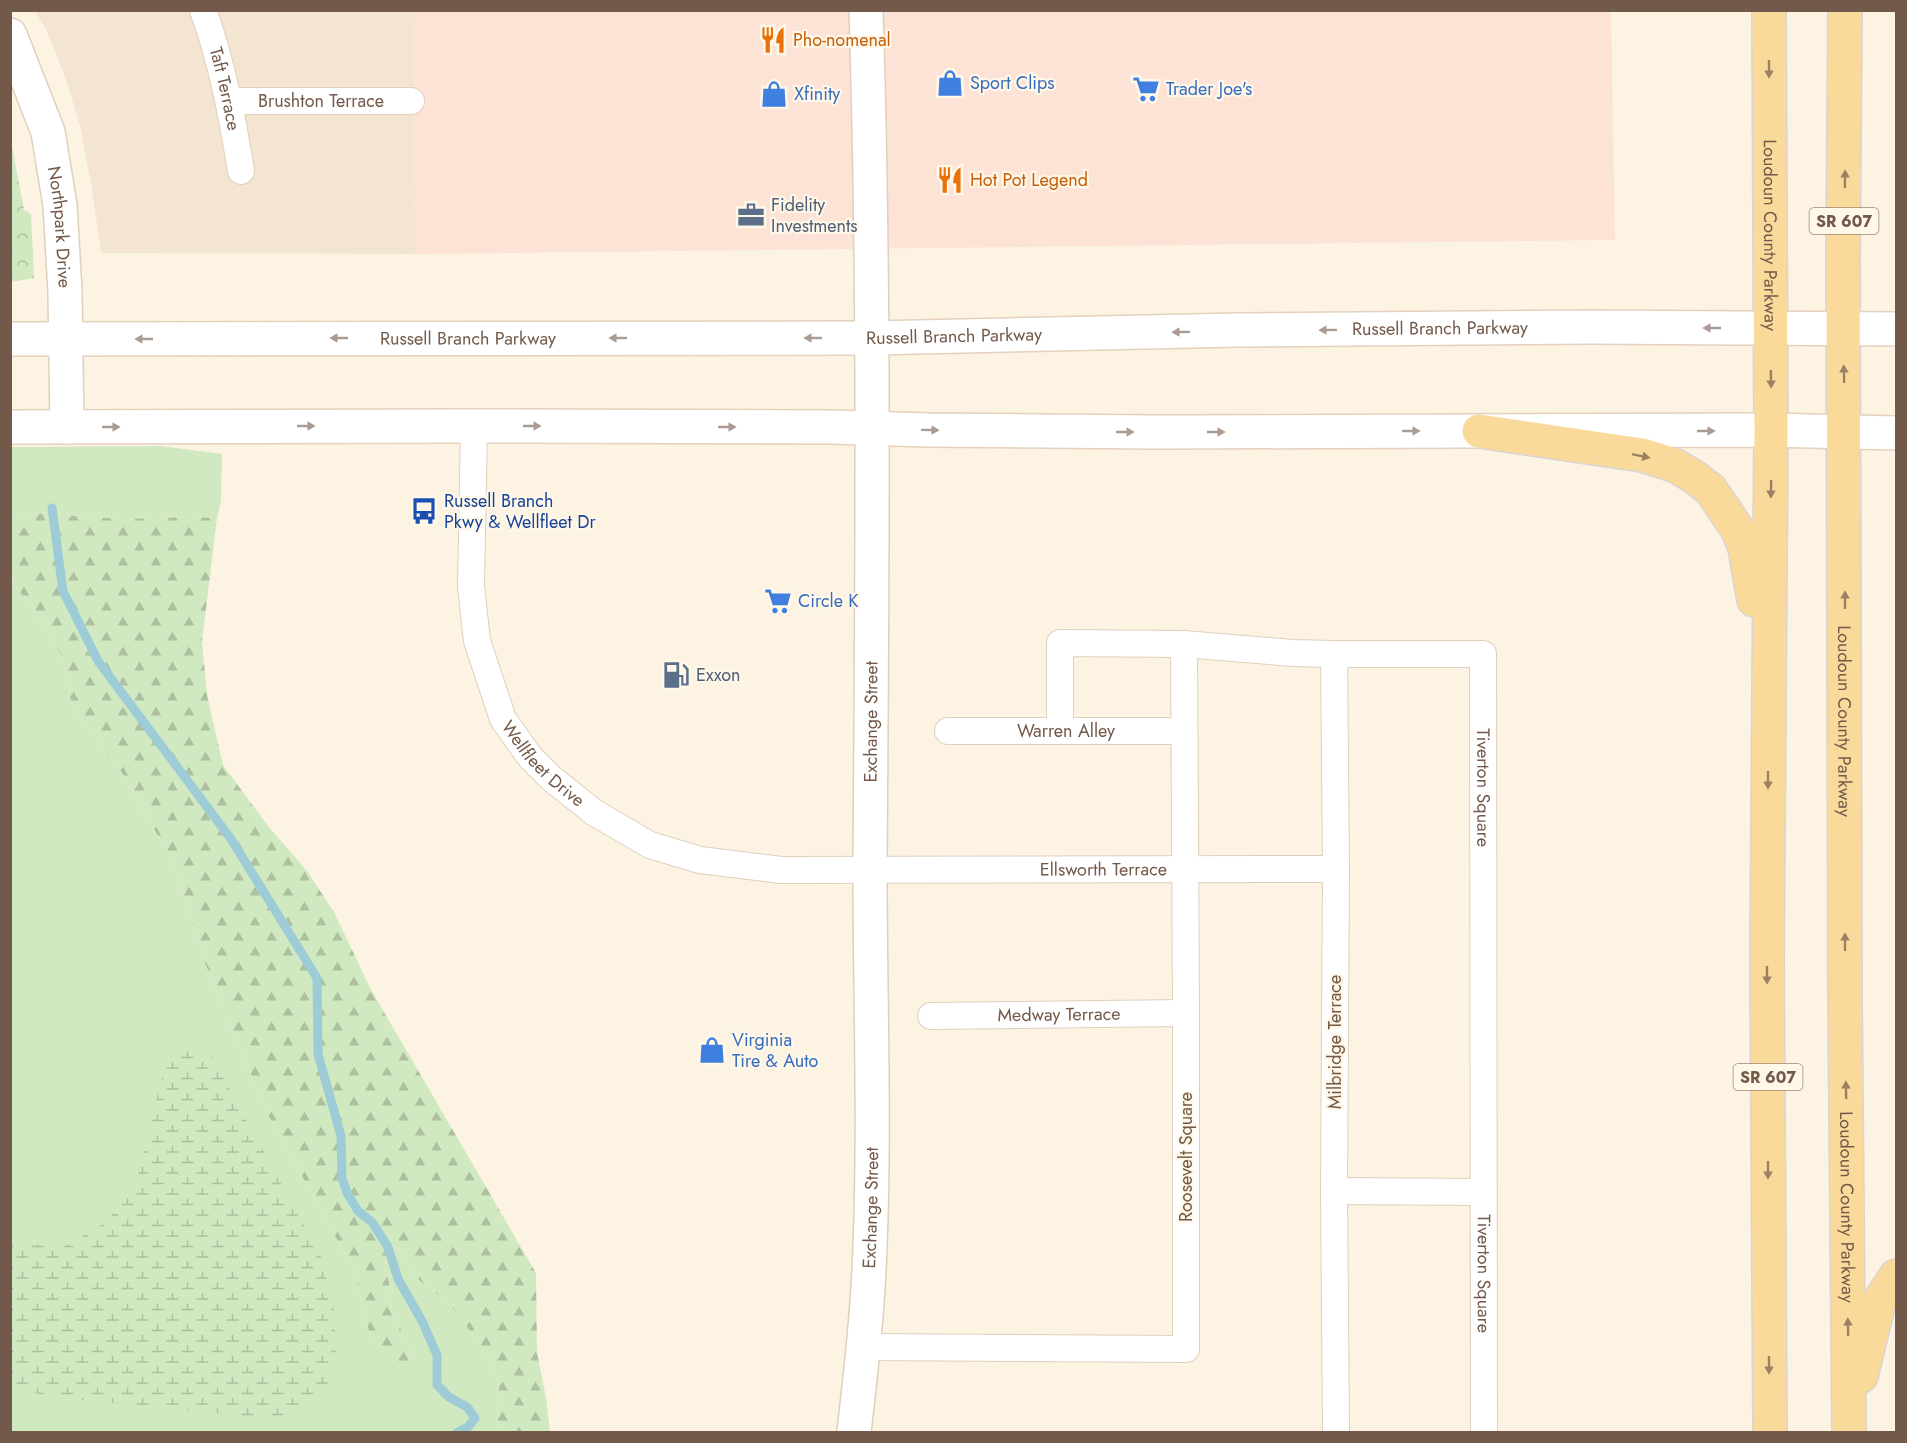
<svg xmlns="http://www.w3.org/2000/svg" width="1907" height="1443" viewBox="0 0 1907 1443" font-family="Jost,sans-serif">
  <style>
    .residential { fill: #f3e5d1 }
    .commercial { fill: #fce3d6 }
    .grass { fill: #d0e9c1 }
    .forest { fill: url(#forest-firs) }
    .wetland { fill: url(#wetland-marsh) }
    .park { fill: url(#park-crowns) }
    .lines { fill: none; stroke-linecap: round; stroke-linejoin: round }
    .stream { stroke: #9eccd6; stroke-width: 9 }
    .minor-casing { stroke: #e0cfbe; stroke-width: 28 }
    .tertiary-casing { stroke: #e0cfbe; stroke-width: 36 }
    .secondary-casing { stroke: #e5d1bc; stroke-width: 36 }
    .primary-casing { stroke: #dbd4d0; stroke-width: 36 }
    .minor { stroke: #fff; stroke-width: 26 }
    .tertiary { stroke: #fff; stroke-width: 33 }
    .secondary { stroke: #fff; stroke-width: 33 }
    .primary { stroke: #fada9b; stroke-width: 33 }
    .oneway { fill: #9c8062 }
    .oneway2 { fill: #ab9b92 }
    .labels { text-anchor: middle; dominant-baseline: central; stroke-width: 4.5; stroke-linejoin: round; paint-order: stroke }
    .shield { fill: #fff7e8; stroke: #9d8879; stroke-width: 1.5 }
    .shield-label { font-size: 16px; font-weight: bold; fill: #735949 }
    .food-label { font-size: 18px; fill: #c56008; stroke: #fff7e8; text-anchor: start }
    .shop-label { font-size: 18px; fill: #366cbe; stroke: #fff7e8; text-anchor: start }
    .street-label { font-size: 18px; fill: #735949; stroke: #fff7e8 }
    .service-label { font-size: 18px; fill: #4e5e75; stroke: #fff7e8; text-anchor: start }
    .transit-label { font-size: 18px; fill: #164399; stroke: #fff7e8; text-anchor: start }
  </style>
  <defs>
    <pattern id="forest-firs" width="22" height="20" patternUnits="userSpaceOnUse" patternTransform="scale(1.5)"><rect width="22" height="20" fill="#d0e9c1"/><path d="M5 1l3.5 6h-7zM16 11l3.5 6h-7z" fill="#adc09f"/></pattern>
    <pattern id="wetland-marsh" width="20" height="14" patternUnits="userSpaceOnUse" patternTransform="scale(1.5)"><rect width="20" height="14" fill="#d0e9c1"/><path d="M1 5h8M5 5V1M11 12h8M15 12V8" fill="none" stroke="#adc09f"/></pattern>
    <pattern id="park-crowns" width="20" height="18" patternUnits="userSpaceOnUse" patternTransform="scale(1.5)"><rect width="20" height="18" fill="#d0e9c1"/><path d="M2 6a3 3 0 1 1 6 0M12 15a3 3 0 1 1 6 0" fill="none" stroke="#adc09f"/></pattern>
  </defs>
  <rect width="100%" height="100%" fill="#fcf3e2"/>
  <!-- residential -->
  <path class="residential" d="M35 11H414L415 254 101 253 92 189 80 126 67 82 46 29Z"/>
  <!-- commercial -->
  <path class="commercial" d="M414 11H1611L1615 240 415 254Z"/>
  <!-- grass -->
  <g class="grass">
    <path d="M161 446 222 454 221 501 217 518 186 517 123 519 17 512 11 516V447Z"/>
    <path d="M10 571 15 586 36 613 62 656 72 706 127 780 176 869 205 963 265 1109 355 1272 371 1340 417 1365 392 1310 385 1247 398 1246 419 1280 450 1304 489 1357 499 1386 497 1432H11Z"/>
  </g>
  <!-- forest -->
  <path class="forest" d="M16 512 123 519 186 517 217 518 202 641 207 695 223 765 268 826 307 871 334 912 370 988 536 1273 537 1352 546 1398 550 1432H497L499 1386 489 1357 450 1304 419 1280 398 1246 385 1247 392 1310 417 1365 399 1377 371 1340 355 1272 265 1109 205 963 176 869 127 780 72 706 62 656 36 613 15 586 11 571 10 516Z"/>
  <!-- wetland -->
  <path class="wetland" d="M182 1049 211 1055 322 1259 334 1309 336 1360 323 1396 274 1419 62 1398 11 1389V1239L60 1249 105 1223 135 1187 163 1072Z"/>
  <!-- park -->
  <path class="park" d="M11 141 24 210 31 214 34 278 11 282Z"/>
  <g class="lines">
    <!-- stream -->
    <path class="stream" d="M52 508 63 591 98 661 231 839 317 978 318 1054 341 1136 342 1178 347 1193 358 1211 372 1222 388 1247 398 1279 422 1321 437 1355V1385L449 1397 467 1407 475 1418 468 1427 458 1432"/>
    <defs>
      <g id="minor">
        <path id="s1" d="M203 10C222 62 232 116 241 171"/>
        <path id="s2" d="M229 101H411"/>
        <path id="s3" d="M474 426 471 586 477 641 503 719 530 757 552 779 595 813 650 845 700 860 781 870 1336 869"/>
        <path d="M1334 654 1336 869 1334 1191 1336 1430"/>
        <path id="s4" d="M948 731H1184"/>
        <path id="s5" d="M1060 731V643L1184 644 1293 653 1334 654H1483L1484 1432"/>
        <path id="s6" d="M931 1016 1186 1013"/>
        <path d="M1334 1191 1483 1192"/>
        <path d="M864 1347 1186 1349V1013L1184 644"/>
      </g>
      <g id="tertiary">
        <path id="s7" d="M10 35 48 132 60 205 65 292 67 427"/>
        <path id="s8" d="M854 1432C861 1371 868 1309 870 1247 875 1121 870 995 870 868 872 583 875 296 866 10"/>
      </g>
      <g id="secondary">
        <path id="s9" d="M10 339 872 338 1239 330 1592 327 1896 329"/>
        <path d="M10 427 474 426 831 427 928 430 1157 432 1771 430 1896 433"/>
      </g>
      <g id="primary">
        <path id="s10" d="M1769 10 1771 430 1767 960 1770 1432"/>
        <path id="s11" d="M1845 10 1843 257 1845 1000 1849 1432"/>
        <path d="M1479 431 1642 455 1674 465 1693 476 1711 490 1738 530 1745 548 1754 600"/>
        <path d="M1861 1376 1879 1302 1896 1276"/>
      </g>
    </defs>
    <!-- minor casing -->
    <use href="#minor" class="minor-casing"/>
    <!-- tertiary casing -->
    <use href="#tertiary" class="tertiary-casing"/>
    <!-- secondary casing -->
    <use href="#secondary" class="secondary-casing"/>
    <!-- primary casing -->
    <use href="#primary" class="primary-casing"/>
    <!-- minor -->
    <use href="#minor" class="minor"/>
    <!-- tertiary -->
    <use href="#tertiary" class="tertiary"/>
    <!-- secondary -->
    <use href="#secondary" class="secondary"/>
    <!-- primary -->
    <use href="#primary" class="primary"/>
  </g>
  <!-- one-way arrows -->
  <defs><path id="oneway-solid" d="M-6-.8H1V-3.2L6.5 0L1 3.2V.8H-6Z" transform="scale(1.5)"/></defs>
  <g class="oneway">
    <use href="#oneway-solid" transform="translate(1769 69) rotate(90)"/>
    <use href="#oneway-solid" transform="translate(1845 179) rotate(-89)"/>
    <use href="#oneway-solid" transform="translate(1844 374) rotate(-91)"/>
    <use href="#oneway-solid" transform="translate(1771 379) rotate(89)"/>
    <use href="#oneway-solid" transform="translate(1641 456) rotate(12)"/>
    <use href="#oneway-solid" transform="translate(1771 489) rotate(91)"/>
    <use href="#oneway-solid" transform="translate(1845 600) rotate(-90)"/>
    <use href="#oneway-solid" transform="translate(1768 780) rotate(90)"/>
    <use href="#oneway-solid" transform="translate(1845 942) rotate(-90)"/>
    <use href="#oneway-solid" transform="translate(1767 975) rotate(90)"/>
    <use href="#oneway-solid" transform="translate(1846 1090) rotate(-91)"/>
    <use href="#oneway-solid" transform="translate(1768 1170) rotate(90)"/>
    <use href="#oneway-solid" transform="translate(1848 1327) rotate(-91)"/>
    <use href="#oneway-solid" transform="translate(1769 1365) rotate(90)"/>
  </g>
  <g class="oneway2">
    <use href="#oneway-solid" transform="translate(1712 328) rotate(-180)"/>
    <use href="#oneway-solid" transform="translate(1328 330) rotate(179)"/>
    <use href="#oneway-solid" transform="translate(1181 332) rotate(179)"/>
    <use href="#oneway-solid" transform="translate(339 338) rotate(180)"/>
    <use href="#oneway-solid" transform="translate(618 338) rotate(180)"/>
    <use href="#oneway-solid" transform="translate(813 338) rotate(180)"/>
    <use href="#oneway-solid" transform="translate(144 339) rotate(180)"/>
    <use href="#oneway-solid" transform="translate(306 426)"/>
    <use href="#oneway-solid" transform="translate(532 426)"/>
    <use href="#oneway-solid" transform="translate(111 427)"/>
    <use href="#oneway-solid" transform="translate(727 427)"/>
    <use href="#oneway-solid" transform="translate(930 430) rotate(1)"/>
    <use href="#oneway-solid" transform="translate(1411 431)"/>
    <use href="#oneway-solid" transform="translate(1706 431)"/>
    <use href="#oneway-solid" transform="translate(1125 432)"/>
    <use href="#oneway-solid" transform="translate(1216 432)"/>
  </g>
  <!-- icons -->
  <defs>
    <symbol id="restaurant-bare" viewBox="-9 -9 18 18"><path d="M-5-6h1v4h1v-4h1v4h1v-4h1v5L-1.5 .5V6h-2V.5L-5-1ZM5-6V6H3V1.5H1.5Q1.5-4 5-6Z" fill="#e8710a" stroke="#fff7e8" stroke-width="2.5" paint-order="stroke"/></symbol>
    <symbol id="shop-bare" viewBox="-9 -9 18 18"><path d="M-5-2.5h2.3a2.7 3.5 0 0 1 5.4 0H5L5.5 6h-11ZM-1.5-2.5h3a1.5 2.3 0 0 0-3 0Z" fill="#3f7fe0" stroke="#fff7e8" stroke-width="2.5" paint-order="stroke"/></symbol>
    <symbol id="supermarket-bare" viewBox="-9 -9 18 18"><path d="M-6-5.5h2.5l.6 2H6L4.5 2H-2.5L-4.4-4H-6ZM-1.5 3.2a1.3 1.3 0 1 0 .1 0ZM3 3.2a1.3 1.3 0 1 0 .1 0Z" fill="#3f7fe0" stroke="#fff7e8" stroke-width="2.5" paint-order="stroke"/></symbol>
    <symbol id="office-bare" viewBox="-9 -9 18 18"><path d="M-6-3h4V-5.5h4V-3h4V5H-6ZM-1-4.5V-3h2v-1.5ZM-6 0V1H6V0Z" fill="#5c6f8a" stroke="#fff7e8" stroke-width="2.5" paint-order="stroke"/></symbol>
    <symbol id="bus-bare" viewBox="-9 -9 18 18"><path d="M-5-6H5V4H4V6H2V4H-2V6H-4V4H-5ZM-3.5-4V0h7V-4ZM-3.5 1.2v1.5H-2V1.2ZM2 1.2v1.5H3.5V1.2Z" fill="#1a4fb4" stroke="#fff7e8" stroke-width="2.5" paint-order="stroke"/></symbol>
    <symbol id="fuel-bare" viewBox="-9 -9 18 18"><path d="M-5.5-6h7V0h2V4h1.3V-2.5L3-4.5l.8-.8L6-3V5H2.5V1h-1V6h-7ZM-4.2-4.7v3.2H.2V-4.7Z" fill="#5c6f8a" stroke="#fff7e8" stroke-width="2.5" paint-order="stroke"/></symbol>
  </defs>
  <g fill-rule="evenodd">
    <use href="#restaurant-bare" x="754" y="21" width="38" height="38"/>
    <use href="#shop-bare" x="931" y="64" width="38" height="38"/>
    <use href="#supermarket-bare" x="1127" y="70" width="38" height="38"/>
    <use href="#shop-bare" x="755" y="75" width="38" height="38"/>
    <use href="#restaurant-bare" x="931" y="161" width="38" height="38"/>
    <use href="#office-bare" x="732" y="196" width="38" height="38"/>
    <use href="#bus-bare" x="405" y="492" width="38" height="38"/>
    <use href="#supermarket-bare" x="759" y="582" width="38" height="38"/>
    <use href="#fuel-bare" x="657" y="656" width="38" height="38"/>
    <use href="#shop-bare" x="693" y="1031" width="38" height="38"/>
  </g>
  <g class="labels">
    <!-- shield labels -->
    <g class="shield">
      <rect x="1809.5" y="208" width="69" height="26" rx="4.5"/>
      <rect x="1733.5" y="1064" width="69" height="26" rx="4.5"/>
    </g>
    <g class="shield-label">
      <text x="1844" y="221">SR 607</text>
      <text x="1768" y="1077">SR 607</text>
    </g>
    <!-- food labels -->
    <g class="food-label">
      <text x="793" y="40">Pho-nomenal</text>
      <text x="970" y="180">Hot Pot Legend</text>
    </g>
    <!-- shop labels -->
    <g class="shop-label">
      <text x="970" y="83">Sport Clips</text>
      <text x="1166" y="89">Trader Joe's</text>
      <text x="794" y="94">Xfinity</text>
      <text x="798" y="601">Circle K</text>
      <text x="732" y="1040">Virginia<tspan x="732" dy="21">Tire &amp; Auto</tspan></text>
    </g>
    <!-- street labels -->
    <g class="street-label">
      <text stroke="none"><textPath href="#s1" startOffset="82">Taft Terrace</textPath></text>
      <text stroke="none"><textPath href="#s2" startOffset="92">Brushton Terrace</textPath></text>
      <text stroke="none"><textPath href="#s7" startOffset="200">Northpark Drive</textPath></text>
      <text stroke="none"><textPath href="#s10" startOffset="225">Loudoun County Parkway</textPath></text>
      <text stroke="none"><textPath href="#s9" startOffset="1430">Russell Branch Parkway</textPath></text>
      <text stroke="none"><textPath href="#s9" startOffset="944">Russell Branch Parkway</textPath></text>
      <text stroke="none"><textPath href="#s9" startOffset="458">Russell Branch Parkway</textPath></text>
      <text stroke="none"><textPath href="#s11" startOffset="711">Loudoun County Parkway</textPath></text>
      <text stroke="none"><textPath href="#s8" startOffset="711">Exchange Street</textPath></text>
      <text stroke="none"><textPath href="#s4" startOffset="118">Warren Alley</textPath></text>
      <text stroke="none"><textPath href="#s3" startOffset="358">Wellfleet Drive</textPath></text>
      <text stroke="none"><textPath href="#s5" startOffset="645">Tiverton Square</textPath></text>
      <text stroke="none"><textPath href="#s3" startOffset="950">Ellsworth Terrace</textPath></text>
      <text stroke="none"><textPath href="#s6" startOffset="128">Medway Terrace</textPath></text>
      <text transform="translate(1335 1042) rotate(-90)">Milbridge Terrace</text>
      <text transform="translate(1186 1157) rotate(-90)">Roosevelt Square</text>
      <text stroke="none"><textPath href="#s11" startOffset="1197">Loudoun County Parkway</textPath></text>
      <text stroke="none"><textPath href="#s8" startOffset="225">Exchange Street</textPath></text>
      <text stroke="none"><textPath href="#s5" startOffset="1131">Tiverton Square</textPath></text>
    </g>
    <!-- service labels -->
    <g class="service-label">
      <text x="771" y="205">Fidelity<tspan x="771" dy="21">Investments</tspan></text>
      <text x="696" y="675">Exxon</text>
    </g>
    <!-- transit labels -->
    <g class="transit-label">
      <text x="444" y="501">Russell Branch<tspan x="444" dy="21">Pkwy &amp; Wellfleet Dr</tspan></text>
    </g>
  </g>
  <!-- border -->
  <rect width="1907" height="1443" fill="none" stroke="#735949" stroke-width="24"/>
</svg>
